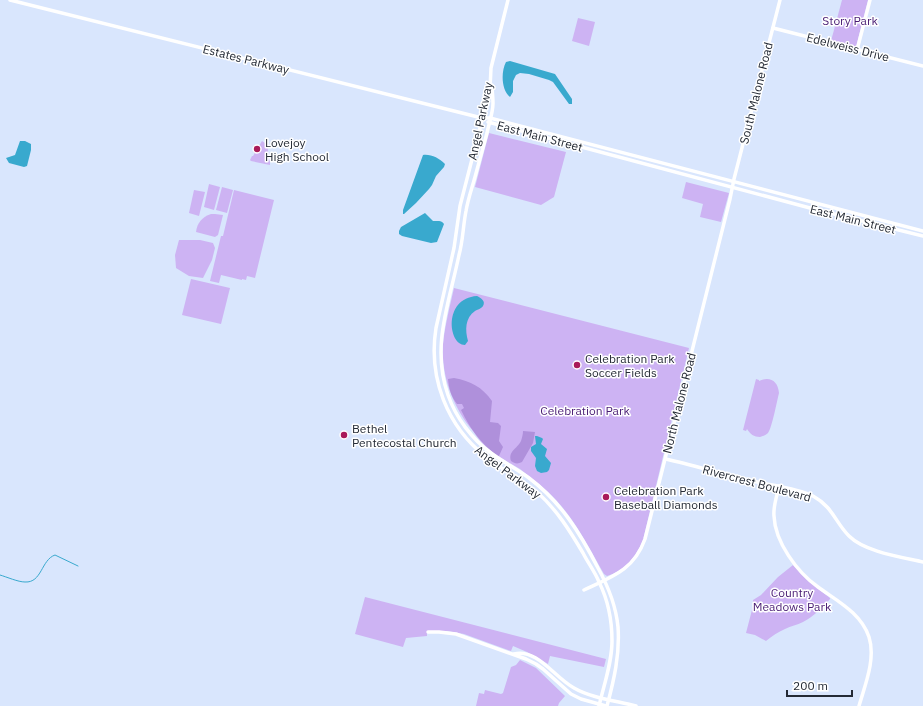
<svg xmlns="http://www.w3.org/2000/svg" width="923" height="706" viewBox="0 0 923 706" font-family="'IBM Plex Sans',sans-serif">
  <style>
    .green { fill: #cdb3f3 }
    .forest { fill: #af90db }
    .water { fill: #39a9ce }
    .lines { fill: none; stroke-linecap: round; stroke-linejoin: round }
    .stream { stroke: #39a9ce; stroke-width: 1 }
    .secondary { stroke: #fff; stroke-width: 3.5 }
    .poi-dot { fill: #a91a59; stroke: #fff; stroke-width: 1.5 }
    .labels { text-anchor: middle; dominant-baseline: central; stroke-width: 3; stroke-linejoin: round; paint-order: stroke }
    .park-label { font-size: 12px; fill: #481b73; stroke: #fff }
    .street-label { font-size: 12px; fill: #242a35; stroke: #fff }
    .poi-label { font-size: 12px; fill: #242a35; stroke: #fff; text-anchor: start }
  </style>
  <rect width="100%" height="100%" fill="#d9e6fd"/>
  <!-- green -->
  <g class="green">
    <path d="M842 0H868L856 47 831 41Z"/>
    <path d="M578 18 595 22 589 46 572 41Z"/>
    <path d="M489 133 566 152 554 197 541 205 475 187Z"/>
    <path d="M262 141 265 143 267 142 269 160 270 161V165L251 161 250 160 252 156H253Z"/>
    <path d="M686 182 729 193 721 222 700 217 703 204 682 198Z"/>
    <path d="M209 184 220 187 214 210 204 207Z"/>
    <path d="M222 187 233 190 227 213 216 210Z"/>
    <path d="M194 190 205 192 199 216 189 213Z"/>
    <path d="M234 190 274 200 255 278 247 276 246 280 242 279V280L221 275 219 283 210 281 221 236H223Z"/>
    <path d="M211 214H215L223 215 218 235 215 237 196 232C197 223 202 217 211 214Z"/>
    <path d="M179 240H200L213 243 215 248 212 260 203 278 189 276 176 268 175 255Z"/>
    <path d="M191 279 230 288 221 324 182 315Z"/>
    <path d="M454 288 689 348 643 540C636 557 625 571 607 576L604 574C588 546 573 515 548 492 539 484 529 476 520 469 510 463 500 458 491 451 484 446 478 439 473 431 453 407 441 376 443 344 445 325 450 306 454 288Z"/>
    <path d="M756 379 759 380V381C770 376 778 381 779 393 777 401 772 428 768 433 766 435 763 436 760 437 754 437 750 434 747 429L746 431 743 430Z"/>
    <path d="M793 565 806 579 830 598V599C822 608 814 616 803 622 797 625 791 626 785 629 778 632 772 636 766 641L755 635 746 633 753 606V600L761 595 778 577Z"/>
    <path d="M365 597 606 659 604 667 550 656 548 664 527 652 513 646 511 651 464 634 447 631H427V636L406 638 403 647 355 634Z"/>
    <path d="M520 660 536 668 565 696 559 703 558 706H476L479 693 484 694 485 690 501 694 503 693 511 667 516 665Z"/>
  </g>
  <!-- forest -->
  <g class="forest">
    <path d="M454 378C471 381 482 387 492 401L490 422 498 423 501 426 499 441 503 447 499 456H497C480 442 471 430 461 410L464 408 462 404H457C451 396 449 389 448 379Z"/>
    <path d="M523 431 535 432 533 443 522 462C518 464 515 464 511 461 508 451 517 449 521 441 522 438 523 434 523 431Z"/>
  </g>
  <!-- water -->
  <g class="water">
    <path d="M510 61 555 74 572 99V104H569L553 82 549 80 529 74 520 73 516 75 513 81V92L510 97C501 90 501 71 506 62Z"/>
    <path d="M20 141H25L31 144V150L27 166 24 167 9 163 6 158 15 155Z"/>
    <path d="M423 155C431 154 439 158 445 164L444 167 436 176 432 185 429 189 416 203 404 214H403V210Z"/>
    <path d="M425 213 433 221C437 221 442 220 444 224L437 242 431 243 402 236 399 234V231L401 227Z"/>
    <path d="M477 296C481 298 486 301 483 306 482 308 477 310 475 311 465 318 465 330 468 341L465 345C448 345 443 298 477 296Z"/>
    <path d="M535 436H537L542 438 543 439 541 444 547 449 545 456 551 463 549 470 547 472 541 473 537 471 535 466 536 458 531 451V447L536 444Z"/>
  </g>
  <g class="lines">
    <!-- stream -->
    <path class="stream" d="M0 575C7 577 18 582 25 582 42 583 41 560 55 555L78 566"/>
    <!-- secondary -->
    <g class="secondary">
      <path d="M10 0 482 118H490L923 231"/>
      <path d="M508 0 491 68 490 89 488 97 460 206 454 248 436 328C428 378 447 426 486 457 502 470 522 479 538 493 557 510 570 531 583 553 588 563 595 572 599 582 608 600 612 621 612 641 612 663 604 684 599 706"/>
      <path d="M773 28 923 66"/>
      <path d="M857 50 870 0"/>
      <path d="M492 85C492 91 493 97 493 103 493 113 489 123 487 133 483 148 479 162 475 177 472 188 468 199 466 211 463 226 463 241 459 255 449 304 431 346 448 395 456 418 472 439 491 453 503 462 517 469 529 478 561 502 580 533 598 568 608 586 616 606 618 627 620 654 614 680 607 706"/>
      <path d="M488 122 810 208 923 236"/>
      <path d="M666 459C696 466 726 475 757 482 775 486 796 488 813 496 833 507 835 522 849 536 865 552 901 557 923 562"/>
      <path d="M779 486C777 496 773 506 774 516 775 542 797 572 818 587 837 601 861 613 869 637 876 659 865 685 859 706"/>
      <path d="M584 590C612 577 634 570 645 539L730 199 734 179 780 0"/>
      <path d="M428 632H439L456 634 526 659 536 664 543 669 571 694 581 699 606 706"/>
      <path d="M514 654C537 648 555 678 574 688 591 698 617 701 636 706"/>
    </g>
  </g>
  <!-- markers -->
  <g class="poi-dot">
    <circle cx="257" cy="149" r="4"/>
    <circle cx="577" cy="365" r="4"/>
    <circle cx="344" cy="435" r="4"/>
    <circle cx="606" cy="497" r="4"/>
  </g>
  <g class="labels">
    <!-- park labels -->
    <g class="park-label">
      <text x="850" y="20">Story Park</text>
      <text x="585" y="410">Celebration Park</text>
      <text x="792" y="592">Country<tspan x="792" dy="14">Meadows Park</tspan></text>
    </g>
    <!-- street labels -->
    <g class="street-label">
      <text transform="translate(848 47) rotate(14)">Edelweiss Drive</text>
      <text transform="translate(246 59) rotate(14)">Estates Parkway</text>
      <text transform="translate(756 93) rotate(-76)">South Malone Road</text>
      <text transform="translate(480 121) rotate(-78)">Angel Parkway</text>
      <text transform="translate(540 136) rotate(15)">East Main Street</text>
      <text transform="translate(853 219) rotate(14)">East Main Street</text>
      <text transform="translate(679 403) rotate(-76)">North Malone Road</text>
      <text transform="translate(508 472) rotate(37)">Angel Parkway</text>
      <text transform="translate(757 483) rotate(15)">Rivercrest Boulevard</text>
    </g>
    <!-- poi labels -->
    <g class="poi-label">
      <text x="265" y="142">Lovejoy<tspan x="265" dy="14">High School</tspan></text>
      <text x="585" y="358">Celebration Park<tspan x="585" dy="14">Soccer Fields</tspan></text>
      <text x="352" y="428">Bethel<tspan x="352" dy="14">Pentecostal Church</tspan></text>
      <text x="614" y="490">Celebration Park<tspan x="614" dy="14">Baseball Diamonds</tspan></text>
    </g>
  </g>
  <!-- scale -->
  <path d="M787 690v6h65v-6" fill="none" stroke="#242a35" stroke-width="2"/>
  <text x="793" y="690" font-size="12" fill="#242a35" stroke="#ffffff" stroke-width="3" paint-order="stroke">200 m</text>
</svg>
